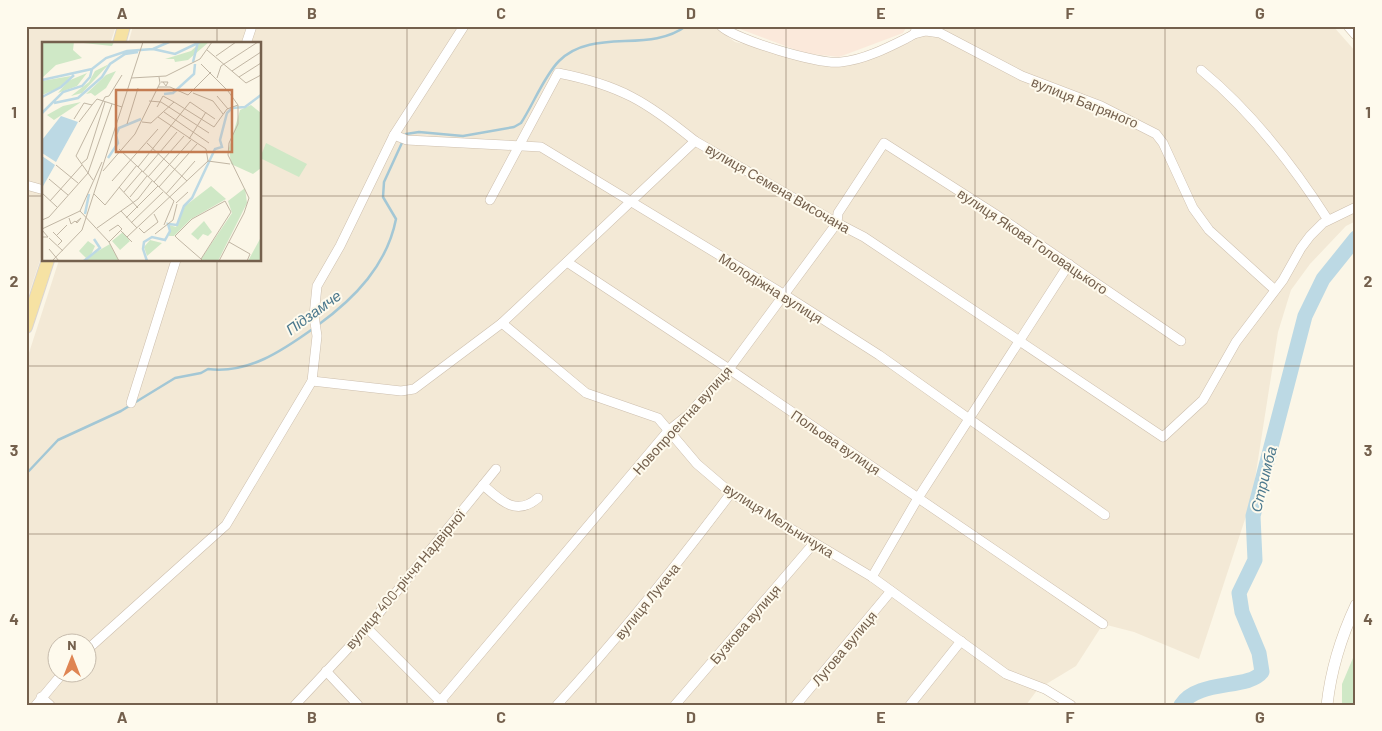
<svg xmlns="http://www.w3.org/2000/svg" width="1382" height="731" viewBox="0 0 1382 731" font-family="Barlow,sans-serif">
  <style>
    .residential { fill: #f3e9d6; fill-rule: evenodd }
    .commercial { fill: #fbe9db }
    .green { fill: #cfe8c6 }
    .lines { fill: none; stroke-linecap: round; stroke-linejoin: round }
    .stream { stroke: #a3c7d5; stroke-width: 2.5 }
    .river { stroke: #bcd9e4; stroke-width: 15 }
    .street-casing { stroke: #cdbfae; stroke-width: 10 }
    .secondary-casing { stroke: #cfc0ab; stroke-width: 12 }
    .primary-casing { stroke: #dbd6d1; stroke-width: 14 }
    .street { stroke: #fff; stroke-width: 9 }
    .secondary { stroke: #fff; stroke-width: 11 }
    .primary { stroke: #f6e2a3; stroke-width: 12 }
    .grid { fill: none; stroke: #74604d; stroke-width: 1; stroke-opacity: 0.55 }
    .labels { text-anchor: middle; dominant-baseline: central; stroke-width: 4; stroke-linejoin: round; paint-order: stroke }
    .street-label { font-size: 14px; fill: #74604d; stroke: #fefaed }
    .water-label { font-size: 15px; font-style: italic; fill: #4b788d; stroke: #fefaed }
    .inset-river { fill: none; stroke: #bcd9e4; stroke-width: 2.5 }
    .inset-road { fill: none; stroke: #c1b6a4; stroke-width: 1 }
    .view { fill: #c47c52; fill-opacity: 0.15; stroke: #c47c52; stroke-width: 2.5 }
    .inset-edge { fill: none; stroke: #74604d; stroke-width: 2.5 }
    .neatline { fill: none; stroke: #74604d; stroke-width: 2 }
    .grid-label { font-size: 16px; text-anchor: middle; font-weight: bold; fill: #74604d }
  </style>
  <rect width="100%" height="100%" fill="#fbf6e7"/>
  <!-- residential -->
  <g class="residential">
    <path d="M26 26H116L110 44H44V248L26 303Z"/>
    <path d="M133 26H713L735 42 837 66 870 59 913 41 923 26H1333L1356 52V221L1346 226 1310 264 1291 290 1278 332 1252 498 1199 659 1134 632 1103 624 1076 666 1038 689 1026 705H26V362L59 260H260V44H128ZM58 644H88V674H58Z"/>
  </g>
  <!-- commercial -->
  <path class="commercial" d="M732 26H907L903 33 839 57 804 53Z"/>
  <!-- green -->
  <g class="green">
    <path d="M266 143 307 164 299 177 260 158Z"/>
    <path d="M1356 651V705H1342V684Z"/>
  </g>
  <g class="lines">
    <!-- stream -->
    <g class="stream">
      <path d="M318 325C355 298 387 265 396 219L383 197 384 182 406 134 419 132 463 136 514 127 521 123C533 105 544 76 559 61 593 27 649 54 686 26"/>
      <path d="M26 474 58 440 121 411 175 378 201 373 208 369C248 374 282 351 314 328"/>
    </g>
    <!-- river -->
    <path class="river" d="M1181 705C1198 679 1248 690 1262 672L1259 653 1242 612 1239 593 1255 560 1253 516 1305 316 1323 279 1356 238"/>
    <defs>
      <g id="street">
        <path d="M721 26C736 40 820 65 841 62 864 60 889 47 909 37L914 34 918 26"/>
        <path d="M914 34 926 31 940 33 1022 76 1101 106 1156 134 1163 143 1193 208 1209 230 1275 290"/>
        <path d="M246 44 252 26"/>
        <path d="M1201 70C1252 112 1293 165 1328 220"/>
        <path d="M394 135 407 140 541 147 785 295 879 355 1105 515"/>
        <path d="M26 185 44 190"/>
        <path d="M490 200 558 73C620 85 647 102 695 141"/>
        <path d="M567 262 729 369 1103 624"/>
        <path d="M502 323 586 393 658 418 697 464 731 493 872 577 1006 674 1045 689 1071 705"/>
        <path d="M312 381 401 391 414 389 502 323 695 141 837 223 864 237 1163 437 1203 400 1236 342 1283 280 1301 248 1310 236 1323 223 1356 207"/>
        <path d="M131 403 176 260"/>
        <path d="M483 485C500 500 516 517 538 498"/>
        <path d="M872 577 918 498 1069 264"/>
        <path d="M367 628 444 705"/>
        <path d="M88 649 226 525 312 381 317 336 314 316 317 286 340 246 394 135 464 26"/>
        <path d="M326 671 358 705"/>
        <path d="M41 697 50 705"/>
        <path d="M36 705 62 674"/>
        <path d="M295 705 367 628 496 469"/>
        <path d="M437 705 668 431 688 415 729 369 837 223 838 213 884 143 995 214 1181 341"/>
        <path d="M557 705C619 637 676 566 731 493"/>
        <path d="M675 705 814 543"/>
        <path d="M796 705 891 591"/>
        <path d="M910 705 961 641"/>
      </g>
      <g id="secondary">
        <path d="M1349 26 1356 34"/>
        <path d="M1327 705C1331 669 1341 637 1356 605"/>
      </g>
      <g id="primary">
        <path d="M119 44 124 26"/>
        <path d="M26 327 48 260"/>
      </g>
    </defs>
    <!-- street casing -->
    <use href="#street" class="street-casing"/>
    <!-- secondary casing -->
    <use href="#secondary" class="secondary-casing"/>
    <!-- primary casing -->
    <use href="#primary" class="primary-casing"/>
    <!-- street -->
    <use href="#street" class="street"/>
    <!-- secondary -->
    <use href="#secondary" class="secondary"/>
    <!-- primary -->
    <use href="#primary" class="primary"/>
  </g>
  <!-- grid -->
  <path class="grid" d="M217 26V44M407 26V705M596 26V705M786 26V705M975 26V705M1165 26V705M26 196H44M260 196H1356M217 260V705M26 366H1356M26 534H1356"/>
  <g class="labels">
    <!-- street labels -->
    <g class="street-label">
      <text transform="translate(1085 102) rotate(22)">вулиця Багряного</text>
      <text transform="translate(778 188) rotate(30)">вулиця Семена Височана</text>
      <text transform="translate(1033 241) rotate(34)">вулиця Якова Головацького</text>
      <text transform="translate(771 288) rotate(32)">Молодіжна вулиця</text>
      <text transform="translate(682 420) rotate(-48)">Новопроектна вулиця</text>
      <text transform="translate(836 442) rotate(34)">Польова вулиця</text>
      <text transform="translate(779 520) rotate(32)">вулиця Мельничука</text>
      <text transform="translate(405 579) rotate(-50)">вулиця 400-річчя Надвірної</text>
      <text transform="translate(647 601) rotate(-51)">вулиця Лукача</text>
      <text transform="translate(745 624) rotate(-49)">Бузкова вулиця</text>
      <text transform="translate(844 648) rotate(-50)">Лугова вулиця</text>
    </g>
    <!-- water labels -->
    <g class="water-label">
      <text transform="translate(313 312) rotate(-36)">Підзамче</text>
      <text transform="translate(1263 479) rotate(-76)">Стримба</text>
    </g>
  </g>
  <!-- overview -->
  <g transform="translate(42 42)">
    <rect width="219" height="219" fill="#fbf6e7"/>
    <path d="M0 0H72L70 4 32 0 31 8 40 16 14 23 0 36ZM159 0H167L146 18 133 20 132 17H123L149 9ZM67 22 40 51 29 54 47 40 53 29ZM74 29 64 46 53 54 49 51 44 52 64 33ZM45 31 35 44 16 51 26 39ZM29 34 17 46 0 53V39ZM39 60 12 78 5 73 21 64ZM209 63 219 71V126L211 132 189 122 187 106 198 68ZM169 144 184 157 149 177 132 194H127V183L134 185 143 164ZM203 146 205 161 176 219H162L159 217 190 171 186 159ZM162 179 170 190 166 194 161 192 156 198 149 192ZM81 190 88 199 78 208 70 199ZM219 195V219H206ZM108 198 120 201 105 214 102 205ZM46 199 53 204 49 213 68 202 77 219H40L44 216 37 209Z" fill="#cfe8c6"/>
    <path d="M19 74 36 80 14 120 0 111V98ZM0 114 13 123 0 146Z" fill="#bcd9e4"/>
    <path class="inset-river" d="M111 7 133 12 158 0M151 20 156 0M0 38 50 27M122 52 131 51 152 32 153 22M0 55 19 45 32 33M12 61 36 56 60 35 68 22 83 12 96 10M0 71 21 50 40 44 48 35 50 27 64 16 85 9 111 7 127 0M66 116 76 101 74 93 77 86 99 77M43 172 47 152M42 219 58 206 52 197M105 219 101 207 102 200 110 195 123 198 128 189 126 182 135 183 142 164 150 156 173 107 180 105 178 98 185 71 190 66 203 65 219 53"/>
    <path class="inset-road" d="M165 8 204 41 219 33M174 14 194 0M158 17 170 0M159 22 186 49 196 63V82L187 101 186 113 207 156 202 171 177 219M190 29 219 10M197 35 219 21M89 36 124 34 158 17M175 36 179 24 216 0M119 40H126L124 44 121 40M116 45H128L146 53 169 30M151 51 171 59 181 72M175 54 186 67M107 59 119 60 167 91M115 65 121 54 132 60M122 70 167 101M116 75 164 107 166 119M32 77 42 61 50 63 55 57 80 65M37 80 50 63M100 80 109 81 132 60 172 85 185 67 196 63M85 82 96 46M147 97 164 70M105 101 145 139M77 107 132 159M166 119 188 122M39 122 45 117 63 60M14 123 36 141M96 125 148 60 173 77M61 129 93 92 118 41 117 35M101 130 135 90M106 135 142 94M7 137 26 153M51 138 34 114 63 55 67 54 80 33M70 139 116 87M112 140 149 98M77 145 96 166M117 145 155 102M82 150 100 129M0 151 15 165M52 152 63 163 95 123M124 152 153 119M88 155 105 134M8 159 40 123M134 161 146 150M38 169 67 200 77 219M79 169 95 186M27 176 29 182 33 179 35 181 39 176 34 180M84 176 116 144M0 178 7 175 46 131 70 62M89 181 121 150M122 183 132 159M55 186 96 157 110 139M97 186 102 191 116 180 112 172M0 187 38 169 60 120M0 188 6 195H0M79 189 90 200M11 190 20 199 16 203M113 192 131 178 135 162M14 194 25 183M85 195 166 119M7 196 21 209M67 200 80 187 76 183 67 189M187 200 208 212 205 219M7 207 17 219M159 217 189 170 183 159 150 177 133 194 136 197 159 217 161 219M10 219 40 188 101 0"/>
    <path class="view" d="M74 48H190V110H74Z"/>
    <rect width="219" height="219" class="inset-edge"/>
  </g>
  <!-- border -->
  <rect width="1382" height="731" fill="none" stroke="#fefaed" stroke-width="55"/>
  <!-- north arrow -->
  <g transform="translate(72 658)"><circle r="24" fill="#fefaed" stroke="#c7bcad"/>
  <path d="M0-4L9 19L0 12L-9 19Z" fill="#df8553"/>
  <text y="-8" font-size="14" font-weight="bold" text-anchor="middle" fill="#74604d">N</text>
  </g>
  <rect x="28" y="28" width="1326" height="676" class="neatline"/>
  <g class="grid-label">
    <text x="122" y="19">A</text>
    <text x="312" y="19">B</text>
    <text x="501" y="19">C</text>
    <text x="691" y="19">D</text>
    <text x="881" y="19">E</text>
    <text x="1070" y="19">F</text>
    <text x="1260" y="19">G</text>
    <text x="14" y="118">1</text>
    <text x="1368" y="118">1</text>
    <text x="14" y="287">2</text>
    <text x="1368" y="287">2</text>
    <text x="14" y="456">3</text>
    <text x="1368" y="456">3</text>
    <text x="14" y="625">4</text>
    <text x="1368" y="625">4</text>
    <text x="122" y="723">A</text>
    <text x="312" y="723">B</text>
    <text x="501" y="723">C</text>
    <text x="691" y="723">D</text>
    <text x="881" y="723">E</text>
    <text x="1070" y="723">F</text>
    <text x="1260" y="723">G</text>
  </g>
</svg>
